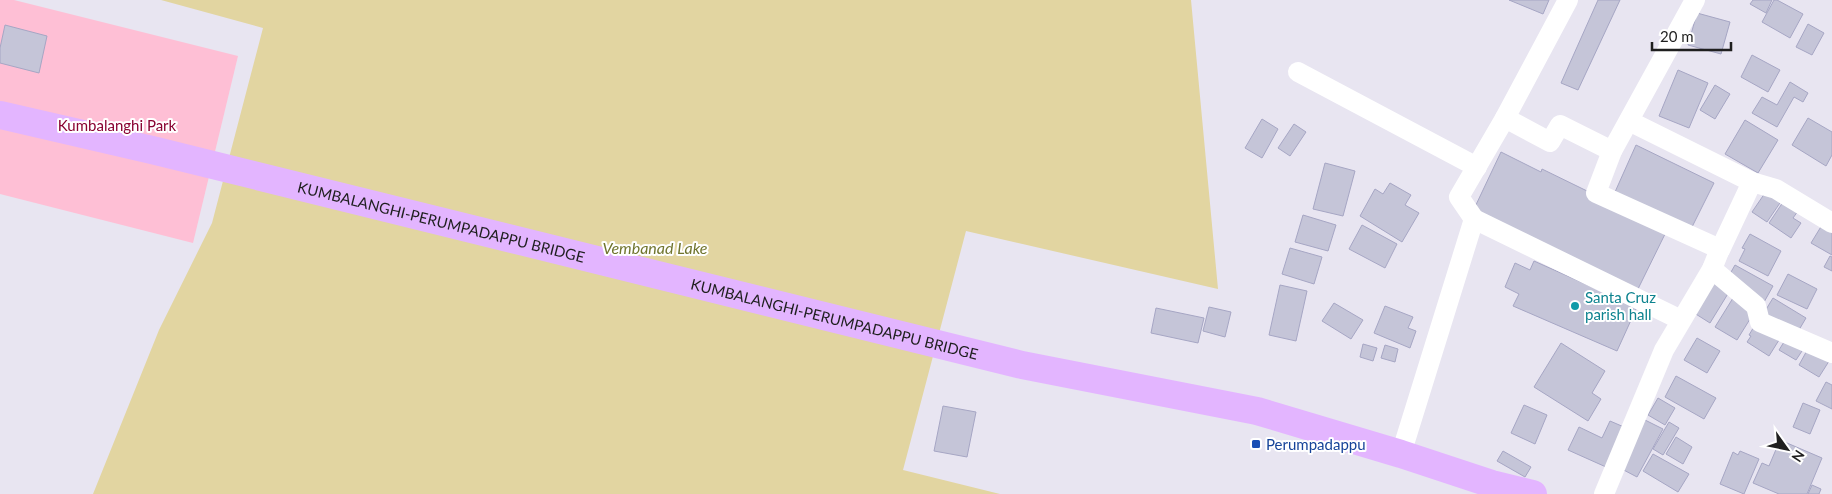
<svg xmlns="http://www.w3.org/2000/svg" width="1832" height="494" viewBox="0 0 1832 494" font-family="Lato,sans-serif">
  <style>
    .park { fill: #febfd5 }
    .water { fill: #e2d5a1 }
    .building { fill: #c5c5d8; stroke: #a6a6c4 }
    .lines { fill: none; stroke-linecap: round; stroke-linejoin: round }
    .street { stroke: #fff; stroke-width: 20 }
    .secondary { stroke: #e3b5ff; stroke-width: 28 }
    .culture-dot { fill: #0f9aa8; stroke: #fff; stroke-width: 2 }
    .transit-dot { fill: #1a4fb4; stroke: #fff; stroke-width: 2 }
    .labels { text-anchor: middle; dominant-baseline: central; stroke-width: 4; stroke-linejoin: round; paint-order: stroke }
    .park-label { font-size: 15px; fill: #890231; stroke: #fff }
    .street-label { font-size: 15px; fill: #1f1f1f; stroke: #fff }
    .culture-label { font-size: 15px; fill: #0d838f; stroke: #fff; text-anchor: start }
    .transit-label { font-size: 15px; fill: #164399; stroke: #fff; text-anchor: start }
    .water-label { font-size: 16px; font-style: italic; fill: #70752e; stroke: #fff }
  </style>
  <rect width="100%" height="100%" fill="#e8e5f1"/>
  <!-- park -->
  <path class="park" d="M0 0H14L238 56 193 243 0 194Z"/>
  <!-- water -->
  <path class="water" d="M161 0H1191L1218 289 966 231 903 470 1000 494H93L159 330 212 223 263 28Z"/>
  <!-- building -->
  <g class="building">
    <path d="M1509 0H1549L1543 14Z"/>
    <path d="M1598 0H1620L1578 90 1561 83Z"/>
    <path d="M1753 0H1772L1766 13 1750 4Z"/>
    <path d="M1774 0H1777L1803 14 1790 38 1762 22Z"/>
    <path d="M1697 13 1730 22 1721 54 1688 45Z"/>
    <path d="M1808 24 1824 33 1812 55 1796 47Z"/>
    <path d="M5 25 47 36 39 73 0 63V48Z"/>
    <path d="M1752 55 1780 70 1768 92 1741 77Z"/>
    <path d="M1678 70 1708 83 1689 128 1659 116Z"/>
    <path d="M1790 82 1808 93 1803 102 1794 97 1777 127 1752 113 1762 97 1777 105Z"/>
    <path d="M1715 85 1730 94 1715 119 1700 110Z"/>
    <path d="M1808 118 1832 132V155L1826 166 1792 145Z"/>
    <path d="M1262 119 1278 129 1262 158 1245 148Z"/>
    <path d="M1745 120 1778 140 1758 173 1725 154Z"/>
    <path d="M1294 124 1306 132 1290 156 1278 148Z"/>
    <path d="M1636 145 1714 183 1690 231 1615 192Z"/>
    <path d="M1501 152 1541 172 1542 169 1667 230 1637 291 1474 209Z"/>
    <path d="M1325 163 1355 171 1343 216 1313 209Z"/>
    <path d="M1390 183 1411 195 1405 205 1419 213 1402 242 1360 216 1375 189 1383 194Z"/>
    <path d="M1767 190 1782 200 1767 222 1752 212Z"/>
    <path d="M1783 202 1798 211 1793 218 1801 223 1791 238 1769 223Z"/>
    <path d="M1303 215 1336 225 1328 251 1295 242Z"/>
    <path d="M1362 225 1397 244 1385 268 1349 249Z"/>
    <path d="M1822 225 1832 231V255L1811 243Z"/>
    <path d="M1750 234 1781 251 1768 276 1739 261 1745 249 1742 248Z"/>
    <path d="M1290 248 1322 257 1314 284 1282 274Z"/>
    <path d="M1830 256 1832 257V271L1824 267Z"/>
    <path d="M1534 261 1637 307 1617 351 1513 306 1519 294 1505 287 1515 263 1530 270Z"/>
    <path d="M1735 265 1773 286 1763 304 1727 279Z"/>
    <path d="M1788 274 1817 289 1807 309 1777 295Z"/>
    <path d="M1710 280 1729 292 1710 323 1691 311Z"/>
    <path d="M1280 285 1307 291 1296 341 1269 335Z"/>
    <path d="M1733 298 1755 311 1737 340 1715 327Z"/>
    <path d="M1773 298 1806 318 1796 335 1762 316Z"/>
    <path d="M1334 303 1363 320 1351 339 1322 321Z"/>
    <path d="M1385 306 1413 317 1408 328 1416 331 1410 348 1374 333Z"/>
    <path d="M1209 307 1231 312 1225 337 1203 331Z"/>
    <path d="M1156 308 1204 318 1198 343 1151 333Z"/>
    <path d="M1755 325 1779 340 1769 356 1747 342 1751 336 1749 335Z"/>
    <path d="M1787 337 1804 348 1796 360 1779 350Z"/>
    <path d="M1697 338 1720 351 1707 373 1684 360Z"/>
    <path d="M1561 343 1605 371 1592 393 1601 399 1588 421 1534 387Z"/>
    <path d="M1363 344 1377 348 1373 361 1360 357Z"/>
    <path d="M1385 345 1398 349 1395 362 1381 358Z"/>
    <path d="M1810 345 1831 358 1819 377 1799 365Z"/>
    <path d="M1676 376 1716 398 1704 419 1665 397Z"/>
    <path d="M1826 382 1832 385V409L1816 401Z"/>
    <path d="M1658 398 1675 408 1665 425 1648 415Z"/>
    <path d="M1803 403 1820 410 1810 434 1793 427Z"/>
    <path d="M1524 405 1547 415 1535 444 1511 433Z"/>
    <path d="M943 406 976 412 967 457 934 451Z"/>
    <path d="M1643 419 1663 429 1637 477 1618 467Z"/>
    <path d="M1610 421 1624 427 1606 467 1568 450 1579 427 1602 438Z"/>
    <path d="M1669 422 1679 428 1663 455 1653 449Z"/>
    <path d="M1676 437 1692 447 1683 464 1666 454Z"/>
    <path d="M1780 440 1822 458 1807 494H1779L1753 483 1762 463 1769 466Z"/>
    <path d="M1503 451 1531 467 1525 477 1497 461Z"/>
    <path d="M1740 451 1759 459 1744 494 1720 484 1733 452 1738 455Z"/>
    <path d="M1653 454 1689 474 1678 492 1643 471Z"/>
    <path d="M1812 485 1821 489 1819 494H1808Z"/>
  </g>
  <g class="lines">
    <!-- street -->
    <g class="street">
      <path d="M1298 72 1477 167"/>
      <path d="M1505 118 1568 0"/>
      <path d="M1629 121 1752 182"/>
      <path d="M1474 219 1681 320"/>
      <path d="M1720 250 1752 182 1776 189 1832 223"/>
      <path d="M1712 269 1756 306 1760 322 1832 353"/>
      <path d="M1401 454 1474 219 1459 197 1505 118 1550 142 1560 125 1612 151 1695 0"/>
      <path d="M1604 494 1664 350 1712 269 1720 249 1596 193 1612 151"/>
    </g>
    <!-- secondary -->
    <path class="secondary" id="s1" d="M0 115 152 150 1022 365 1257 411 1401 454 1492 484 1533 494"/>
  </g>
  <!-- markers -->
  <circle class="culture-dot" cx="1575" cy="306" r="5"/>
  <rect class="transit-dot" x="1251" y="439" width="10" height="10" rx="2.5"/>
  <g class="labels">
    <!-- park labels -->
    <g class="park-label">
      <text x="117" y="125">Kumbalanghi Park</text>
    </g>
    <!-- street labels -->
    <g class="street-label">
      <text stroke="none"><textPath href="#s1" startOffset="454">KUMBALANGHI-PERUMPADAPPU BRIDGE</textPath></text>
      <text stroke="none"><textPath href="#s1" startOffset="859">KUMBALANGHI-PERUMPADAPPU BRIDGE</textPath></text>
    </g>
    <!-- culture labels -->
    <g class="culture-label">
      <text x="1585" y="297">Santa Cruz<tspan x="1585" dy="17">parish hall</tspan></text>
    </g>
    <!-- transit labels -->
    <g class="transit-label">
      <text x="1266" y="444">Perumpadappu</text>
    </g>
    <!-- water labels -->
    <g class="water-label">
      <text x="655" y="247">Vembanad Lake</text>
    </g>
  </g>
  <!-- north arrow -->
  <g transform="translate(1787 449) rotate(123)" stroke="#ffffff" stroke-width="4" paint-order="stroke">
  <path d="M0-4L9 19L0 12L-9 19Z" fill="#1f1f1f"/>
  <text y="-8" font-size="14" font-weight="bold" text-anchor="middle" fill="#1f1f1f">N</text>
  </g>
  <!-- scale -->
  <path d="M1652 42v8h79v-8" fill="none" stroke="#1f1f1f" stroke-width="2.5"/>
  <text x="1660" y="42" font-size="15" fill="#1f1f1f" stroke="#ffffff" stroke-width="4" paint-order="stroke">20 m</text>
</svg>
